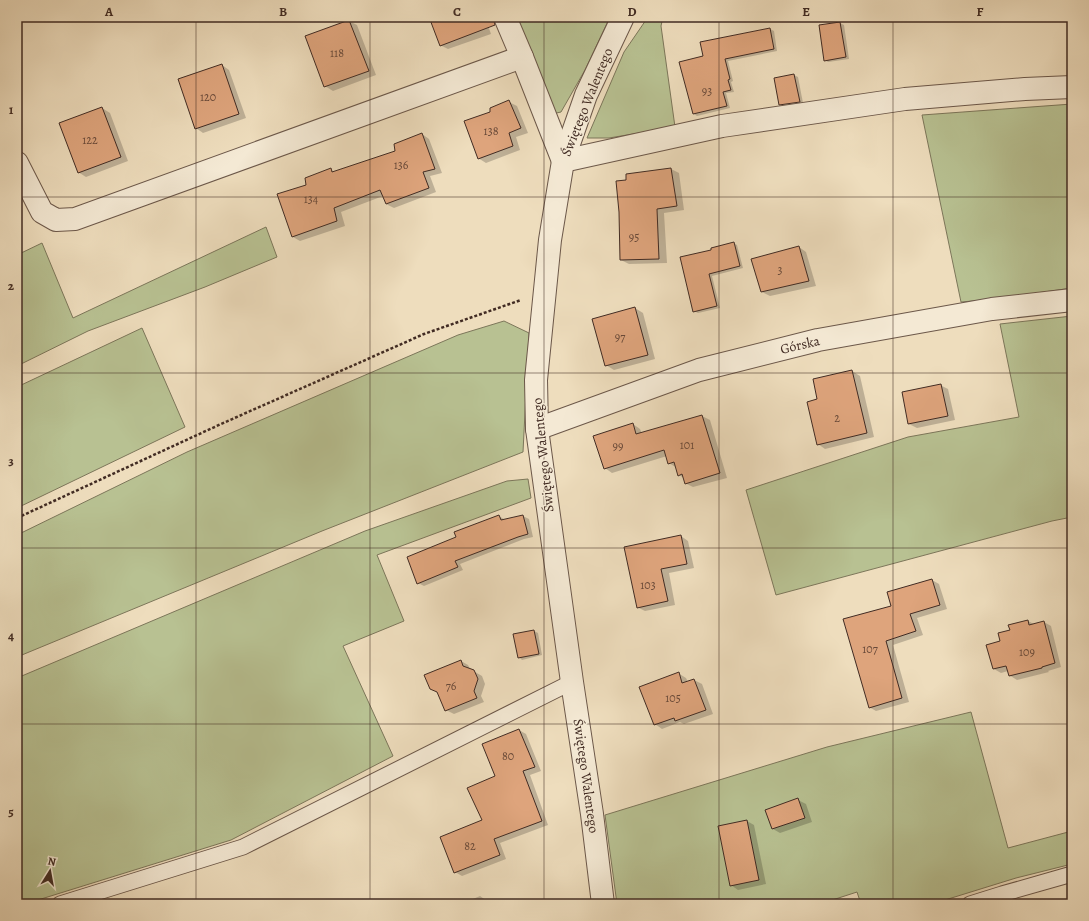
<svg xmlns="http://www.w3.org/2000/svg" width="1089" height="921" viewBox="0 0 1089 921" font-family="Alegreya,serif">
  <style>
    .green { fill: #b8c192; stroke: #7c765a }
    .shadow { fill: #0003 }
    .building { fill: #dea47c; stroke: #412b23 }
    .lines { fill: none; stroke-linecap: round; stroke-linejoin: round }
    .lane-casing { stroke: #6c584a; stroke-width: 17 }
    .street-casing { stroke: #6c584a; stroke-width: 24 }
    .path { stroke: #412b23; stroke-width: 2.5; stroke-dasharray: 3 2; stroke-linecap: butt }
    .lane { stroke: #f4e9d4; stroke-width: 15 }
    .street { stroke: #f4e9d4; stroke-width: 22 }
    .grid { fill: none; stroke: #412b23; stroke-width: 1; stroke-opacity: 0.55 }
    .labels { text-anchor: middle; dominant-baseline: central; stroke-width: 3; stroke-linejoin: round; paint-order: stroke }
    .number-label { font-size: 12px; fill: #684939 }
    .street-label { font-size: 14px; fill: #412b23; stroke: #f4e9d4 }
    .neatline { fill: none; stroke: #412b23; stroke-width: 1.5 }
    .grid-label { font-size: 13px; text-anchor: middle; font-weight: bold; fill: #412b23 }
  </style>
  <rect width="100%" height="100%" fill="#eeddbd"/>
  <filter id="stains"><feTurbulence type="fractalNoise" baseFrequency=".005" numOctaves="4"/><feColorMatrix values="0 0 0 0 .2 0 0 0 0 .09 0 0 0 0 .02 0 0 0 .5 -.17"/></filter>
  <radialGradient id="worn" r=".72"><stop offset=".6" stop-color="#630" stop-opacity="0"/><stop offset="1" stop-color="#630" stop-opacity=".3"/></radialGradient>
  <!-- green -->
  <g class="green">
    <path d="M516 17H610L585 70 561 112 552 114Z"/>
    <path d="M648 17H663L661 26 675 127 609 138H587L624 52Z"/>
    <path d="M1072 104V288L995 299 961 302 922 115Z"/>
    <path d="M266 227 277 257 205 287 88 331 17 366V255L42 243 73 318Z"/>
    <path d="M1072 316V517L1052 521 776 595 746 490 908 437 1019 417 1000 324Z"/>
    <path d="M504 321 529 333 523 452 322 531 17 657V535L187 452 458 335Z"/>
    <path d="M142 328 185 427 17 508V387Z"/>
    <path d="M528 479 531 498 377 555 404 621 343 646 393 756 231 840 25 904H17V678L365 531 507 481Z"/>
    <path d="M971 712 1008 848 1072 831V864L1016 878 932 904H861L857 892 820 904H617L605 815 827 747Z"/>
  </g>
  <!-- shadow -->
  <g class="shadow">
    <path d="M430 17H485L491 34 448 49 440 45Z"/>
    <path d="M349 21 357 25 376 75 333 91 325 86Z"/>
    <path d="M840 23 844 25 849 59 828 62 825 60Z"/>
    <path d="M770 29 774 31 777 51 728 61 733 81 731 82 734 92 726 93 730 108 697 116 694 114 680 63 704 56Z"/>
    <path d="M222 65 229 70 246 118 203 133 196 128Z"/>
    <path d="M794 75 798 77 803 103 784 106 780 104Z"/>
    <path d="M509 102 517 106 528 133 516 137 520 150 486 163 478 158 491 112Z"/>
    <path d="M102 108 110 113 128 161 86 177 78 172Z"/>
    <path d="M422 134 429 139 442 173 430 176 436 192 394 208 386 204 383 196 341 212 345 226 300 241 293 237 308 185 331 170 335 172 396 152Z"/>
    <path d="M671 169 679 173 684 210 664 213 667 263 629 264 621 260 627 175Z"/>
    <path d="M733 243 737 245 743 268 712 276 720 308 698 313 694 311 713 250Z"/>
    <path d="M799 247 806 252 816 286 770 296 762 292Z"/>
    <path d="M635 308 643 313 655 359 614 370 606 365 593 319Z"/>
    <path d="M852 371 860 376 874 437 825 449 818 444 819 400Z"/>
    <path d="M940 385 948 389 955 420 917 428 909 424Z"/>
    <path d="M702 416 710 420 727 478 693 487 685 483 684 478 679 475 677 468 669 463 667 456 612 473 605 468 633 424 640 429 642 434Z"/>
    <path d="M499 516 505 520 523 516 529 519 533 537 524 539 460 564 463 570 424 586 418 583Z"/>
    <path d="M681 536 688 541 694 568 669 573 675 605 645 611 637 607Z"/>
    <path d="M932 580 939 584 947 609 917 618 923 635 893 645 909 702 876 711 869 707 893 606Z"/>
    <path d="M1028 621 1034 624 1044 622 1051 626 1061 667 1048 671 1049 672 1017 680 1009 675 1008 671 1001 673 994 669 1001 642 1011 631Z"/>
    <path d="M534 631 538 633 542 655 522 660 519 657Z"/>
    <path d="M461 661 468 665 470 669 482 676 485 684 481 696 484 702 454 714 446 710 439 693 430 688Z"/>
    <path d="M678 673 686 678 688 682 694 680 702 684 713 714 684 724 680 722 662 729 655 724Z"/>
    <path d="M519 730 526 734 541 771 530 775 548 825 500 843 506 859 462 876 455 872 483 821 496 776Z"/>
    <path d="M798 800 806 804 812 822 780 833 773 829Z"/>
    <path d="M747 821 754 825 766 884 738 890 731 885Z"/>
    <path d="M480 896 487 901 489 904H461Z"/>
    <path d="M205 902 209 904H198Z"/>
  </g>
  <!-- building -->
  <g class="building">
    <path d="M429 17H493L495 25 440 46Z"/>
    <path d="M349 20 369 71 324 87 305 36Z"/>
    <path d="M840 22 846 57 824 61 819 25Z"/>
    <path d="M770 28 774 49 725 59 730 79 728 80 731 90 723 92 727 106 693 114 679 62 703 56 700 42Z"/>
    <path d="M222 64 239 114 195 129 178 79Z"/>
    <path d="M794 74 800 102 779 105 774 78Z"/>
    <path d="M509 100 521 128 509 133 513 146 478 159 464 121 490 112V108Z"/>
    <path d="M102 107 121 157 78 173 59 123Z"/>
    <path d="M422 133 435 169 423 172 429 188 386 204 380 190 334 208 337 221 292 237 277 194 306 185 305 178 331 168 332 172 395 151 394 144Z"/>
    <path d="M671 168 677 206 657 209 659 259 620 260 619 212 616 181 626 180V174Z"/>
    <path d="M734 242 740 266 709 274 717 306 693 312 680 257 711 250V248Z"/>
    <path d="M799 246 809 281 761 292 751 259Z"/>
    <path d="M635 307 648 355 605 366 592 319Z"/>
    <path d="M852 370 867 433 817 445 807 402 817 399 813 379Z"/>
    <path d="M941 384 948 416 908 424 902 392Z"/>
    <path d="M702 415 720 473 685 484 682 474 678 476 674 462 668 464 664 450 604 469 593 436 633 423 636 434Z"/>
    <path d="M499 515 501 520 523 515 528 534 518 537 455 561 458 567 417 584 407 557 456 537 454 532Z"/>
    <path d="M681 535 687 564 661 569 668 601 637 608 624 547Z"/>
    <path d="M932 579 940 605 910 614 916 631 886 641 902 698 869 708 843 619 891 606 887 592Z"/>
    <path d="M1028 620 1029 625 1044 621 1055 663 1042 667V668L1009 676 1006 666 993 669 986 645 1000 641 998 633 1010 630 1008 625Z"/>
    <path d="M534 630 539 654 518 658 513 634Z"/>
    <path d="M461 660 463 666 474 670 478 679 474 691 477 698 445 711 437 692 430 689 424 675Z"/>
    <path d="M679 672 682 683 694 679 706 710 675 721 674 718 654 725 639 687Z"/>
    <path d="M519 729 535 767 523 771 542 821 494 839 500 855 454 873 440 837 482 820 467 788 495 776 482 744Z"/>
    <path d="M798 798 805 818 772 829 765 810Z"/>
    <path d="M747 820 759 880 730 886 718 826Z"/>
  </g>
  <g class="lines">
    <defs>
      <g id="lane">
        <path d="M60 904 243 847 572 682"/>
        <path d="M970 904 1002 894 1072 874"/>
      </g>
      <g id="street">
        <path d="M505 17 522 57 563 161 722 126 905 99 1025 89 1072 87"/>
        <path d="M17 163 42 212 56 220 75 219 522 57"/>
        <path d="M537 429 699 370 818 340 992 309 1072 300"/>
        <path d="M603 904 592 814 572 682 537 429 536 380 550 240 563 161 586 95 623 17"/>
      </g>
    </defs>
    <!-- lane casing -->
    <use href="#lane" class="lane-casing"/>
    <!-- street casing -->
    <use href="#street" class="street-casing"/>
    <!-- path -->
    <path class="path" d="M17 518 221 424 424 334 521 300"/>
    <!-- lane -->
    <use href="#lane" class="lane"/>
    <!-- street -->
    <use href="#street" class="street"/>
  </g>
  <!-- grid -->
  <path class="grid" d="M196 17V904M370 17V904M544 17V904M719 17V904M893 17V904M17 197H1072M17 373H1072M17 548H1072M17 724H1072"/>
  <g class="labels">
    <!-- number labels -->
    <g class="number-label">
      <text x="337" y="53">118</text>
      <text x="707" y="91">93</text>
      <text x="208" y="97">120</text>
      <text x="491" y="131">138</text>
      <text x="90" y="140">122</text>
      <text x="401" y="165">136</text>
      <text x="311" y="199">134</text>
      <text x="634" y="237">95</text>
      <text x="780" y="270">3</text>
      <text x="620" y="337">97</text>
      <text x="837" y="418">2</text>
      <text x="687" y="445">101</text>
      <text x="618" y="446">99</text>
      <text x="648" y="585">103</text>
      <text x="870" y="649">107</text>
      <text x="1027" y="652">109</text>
      <text x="451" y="686">76</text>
      <text x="673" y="698">105</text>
      <text x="508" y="756">80</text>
      <text x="470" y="846">82</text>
    </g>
    <!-- street labels -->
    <g class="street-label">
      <text transform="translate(587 102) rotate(-68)">Świętego Walentego</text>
      <text transform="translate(800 345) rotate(-13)">Górska</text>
      <text transform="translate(543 455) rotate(-96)">Świętego Walentego</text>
      <text transform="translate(586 776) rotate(82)">Świętego Walentego</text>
    </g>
  </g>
  <!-- margin -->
  <rect width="1089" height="921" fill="none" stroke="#eeddbd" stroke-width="44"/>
  <!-- north arrow -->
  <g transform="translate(50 871) rotate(11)" stroke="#f4e9d4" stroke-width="3" paint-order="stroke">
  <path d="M0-3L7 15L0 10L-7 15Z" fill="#412b23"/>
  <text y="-6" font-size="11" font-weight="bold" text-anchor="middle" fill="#412b23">N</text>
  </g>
  <rect x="22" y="22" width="1045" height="877" class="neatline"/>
  <g class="grid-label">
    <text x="109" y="16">A</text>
    <text x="283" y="16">B</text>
    <text x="457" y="16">C</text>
    <text x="632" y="16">D</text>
    <text x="806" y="16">E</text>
    <text x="980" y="16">F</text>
    <text x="11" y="114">1</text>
    <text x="11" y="290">2</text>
    <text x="11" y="465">3</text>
    <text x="11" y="640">4</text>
    <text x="11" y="816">5</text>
  </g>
  <rect width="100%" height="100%" filter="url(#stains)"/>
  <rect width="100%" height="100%" fill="url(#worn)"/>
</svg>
